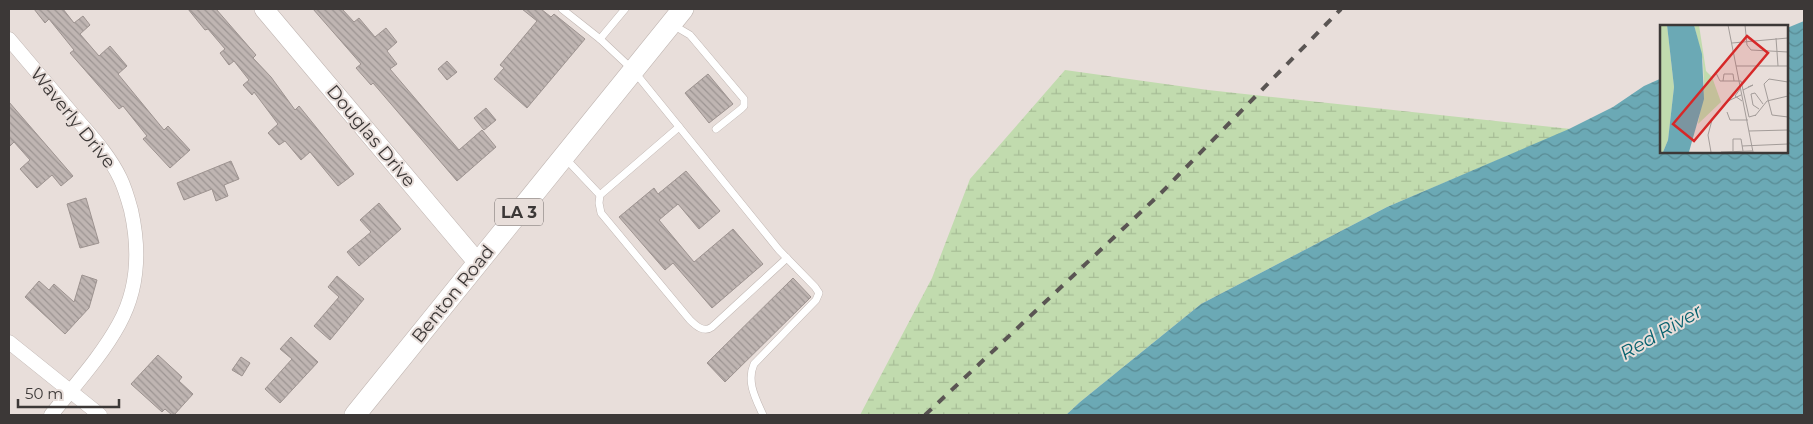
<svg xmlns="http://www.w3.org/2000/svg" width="1813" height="424" viewBox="0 0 1813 424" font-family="Montserrat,sans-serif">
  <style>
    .wetland { fill: url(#wetland-marsh) }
    .water { fill: url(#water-waves) }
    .building { fill: url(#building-back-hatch); stroke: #9d9390 }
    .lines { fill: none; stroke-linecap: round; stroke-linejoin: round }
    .lane-casing { stroke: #c0b6b2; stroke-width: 8 }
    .street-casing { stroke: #c0b6b2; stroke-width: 15 }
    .secondary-casing { stroke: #c0b6b2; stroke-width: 20 }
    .primary-casing { stroke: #c0b6b2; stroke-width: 22 }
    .lane { stroke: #fff; stroke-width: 7 }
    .street { stroke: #fff; stroke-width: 14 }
    .secondary { stroke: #fff; stroke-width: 19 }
    .primary { stroke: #fff; stroke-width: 21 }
    .rail { stroke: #5a5553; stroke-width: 4; stroke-dasharray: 9 9; stroke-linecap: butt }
    .labels { text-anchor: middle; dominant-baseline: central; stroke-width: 4; stroke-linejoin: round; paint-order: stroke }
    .shield { fill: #e8deda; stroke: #706a68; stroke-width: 1 }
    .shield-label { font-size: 16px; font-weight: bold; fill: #3c3837 }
    .street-label { font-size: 18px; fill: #3c3837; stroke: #e8deda }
    .water-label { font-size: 19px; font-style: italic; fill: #08626f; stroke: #e8deda }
    .inset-road { fill: none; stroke: #a39c99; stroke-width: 1 }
    .view { fill: #d62828; fill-opacity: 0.15; stroke: #d62828; stroke-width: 2.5 }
    .inset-edge { fill: none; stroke: #3c3837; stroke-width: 2.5 }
  </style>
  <defs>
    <pattern id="wetland-marsh" width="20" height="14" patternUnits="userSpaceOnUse" patternTransform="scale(1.25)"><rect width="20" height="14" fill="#c1dbae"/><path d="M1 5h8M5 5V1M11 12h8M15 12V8" fill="none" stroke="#a7bd96"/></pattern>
    <pattern id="water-waves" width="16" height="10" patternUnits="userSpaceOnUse" patternTransform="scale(1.25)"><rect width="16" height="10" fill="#6ba9b5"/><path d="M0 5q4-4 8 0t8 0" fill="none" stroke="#598b94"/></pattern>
    <pattern id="building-back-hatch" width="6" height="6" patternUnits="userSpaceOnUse" patternTransform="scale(1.25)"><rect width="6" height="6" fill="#bfb5b2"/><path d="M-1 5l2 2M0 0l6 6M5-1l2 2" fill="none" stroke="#9c9492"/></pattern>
  </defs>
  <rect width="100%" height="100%" fill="#e8deda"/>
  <!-- wetland -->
  <path class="wetland" d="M1065 70 1208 90 1571 129 1387 207 1201 304 1080 402 1066 415H860L932 278 970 179Z"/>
  <!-- water -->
  <path class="water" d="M1804 21V415H1066L1080 402 1201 304 1387 207 1569 129 1613 107 1644 86 1662 78V151H1787V28Z"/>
  <!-- building -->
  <g class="building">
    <path d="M34 9H63L74 23 83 16 90 25 80 34 99 56 110 46 127 66 118 74 164 130 168 126 190 150 170 168 143 139 147 136 123 106 119 109 70 53 74 50 49 19 45 23Z"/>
    <path d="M188 9H216L256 55 253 58 271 77 295 110 299 106 354 174 338 186 310 152 301 160 285 141 279 145 268 133 278 124 254 92 252 95 243 85 249 80 234 61 229 65 220 53 225 49 208 29 205 30Z"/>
    <path d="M313 9H342L354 22 359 18 375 37 386 28 397 42 387 51 397 64 390 69 459 150 482 130 496 147 457 181 373 83 371 85 356 68 361 64Z"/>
    <path d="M522 9H541L551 17 554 14 585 39 527 108 494 79 504 68 500 65 537 21Z"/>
    <path d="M447 61 457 72 447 80 438 69Z"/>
    <path d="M708 74 733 104 709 123 685 93Z"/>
    <path d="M9 102 73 176 61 186 52 175 37 188 20 169 30 160 14 142 9 147Z"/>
    <path d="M486 108 496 120 484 130 474 118Z"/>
    <path d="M231 161 239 179 224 185 228 196 216 201 212 189 184 200 177 183Z"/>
    <path d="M686 171 720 211 699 229 678 204 659 220 694 262 733 229 763 264 712 308 673 263 665 270 619 217 654 188 658 194Z"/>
    <path d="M86 198 99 243 80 248 67 204Z"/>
    <path d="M379 203 401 229 359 266 347 252 371 232 360 220Z"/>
    <path d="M82 275 97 280 89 308 65 334 25 297 39 281 49 290 54 284 74 302Z"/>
    <path d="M337 276 364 299 330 340 314 326 339 297 328 287Z"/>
    <path d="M793 278 811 297 725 382 707 363Z"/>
    <path d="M291 337 318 362 280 403 265 389 292 359 280 349Z"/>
    <path d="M158 355 182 377 179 381 193 394 174 415H172L165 409 162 412 131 384Z"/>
    <path d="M241 357 250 363 242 376 232 370Z"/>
  </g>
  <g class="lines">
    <defs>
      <g id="lane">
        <path d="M562 9 600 39"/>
        <path d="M625 9 600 39 633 70 779 250 815 287 819 293 816 300 754 364C746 382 756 399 763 415"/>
        <path d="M673 25 690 35 744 99V106L741 109 716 129"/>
        <path d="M679 127 600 195 599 203 601 213 690 320C696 326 704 333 712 327L787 258"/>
        <path d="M566 159 600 195"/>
      </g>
      <g id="street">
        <path d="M9 39C31 65 53 91 75 117 91 136 109 155 120 178 125 188 128 199 131 210 140 250 139 288 119 324 101 357 74 386 51 415"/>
        <path d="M9 342 100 415"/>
      </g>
      <path id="secondary" d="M264 9 478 263"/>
      <path id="primary" d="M355 415 683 9"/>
    </defs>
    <!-- lane casing -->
    <use href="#lane" class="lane-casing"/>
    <!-- street casing -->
    <use href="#street" class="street-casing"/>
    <!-- secondary casing -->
    <use href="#secondary" class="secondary-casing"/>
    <!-- primary casing -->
    <use href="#primary" class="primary-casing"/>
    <!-- lane -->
    <use href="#lane" class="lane"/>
    <!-- street -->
    <use href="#street" class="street"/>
    <!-- secondary -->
    <use href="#secondary" class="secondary"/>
    <!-- primary -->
    <use href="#primary" class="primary"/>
    <!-- rail -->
    <path class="rail" d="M925 415 1160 194 1341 9"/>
  </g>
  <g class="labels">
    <!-- shield labels -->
    <rect class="shield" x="495" y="198.5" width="48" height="27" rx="4"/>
    <g class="shield-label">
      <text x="519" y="212">LA 3</text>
    </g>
    <!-- street labels -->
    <g class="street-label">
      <text transform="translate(73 118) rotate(51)">Waverly Drive</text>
      <text transform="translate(371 136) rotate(50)">Douglas Drive</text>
      <text transform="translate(453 294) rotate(-51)">Benton Road</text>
    </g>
    <!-- water labels -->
    <g class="water-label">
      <text transform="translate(1661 332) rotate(-30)">Red River</text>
    </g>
  </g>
  <!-- overview -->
  <g transform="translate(1660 25)">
    <rect width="128" height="128" fill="#e8deda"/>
    <path d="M0 0H7L14 62 8 115 3 127H0ZM34 0H39L46 46 52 52 61 77 38 99 44 64 43 36Z" fill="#c1dbae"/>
    <path d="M7 0H34L42 29 44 74 29 127H3L8 115 14 62Z" fill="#6ba9b5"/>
    <path class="inset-road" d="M68 0 93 127M85 0 87 20 91 25 128 27M116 13 118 41M72 18 128 13M76 41H128M56 48 60 56H81L89 92 96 90M63 56 64 49H73L74 56M128 57 109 54 104 59 112 90 128 92M80 64 75 71 82 76M83 65 93 60 88 62M99 84 93 80 91 69 95 68 103 79M67 87 70 95H88M95 91 107 76 128 71M89 106 128 105M82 121 128 119M73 126V114H81L83 126M51 127 48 110 52 95 68 76 81 70M61 127 92 126"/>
    <path class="view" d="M87 11 108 28 34 116 13 99Z"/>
    <rect width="128" height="128" class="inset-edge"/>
  </g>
  <!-- border -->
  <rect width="1813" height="424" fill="none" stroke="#3c3837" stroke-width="20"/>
  <!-- scale -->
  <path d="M18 399v8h101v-8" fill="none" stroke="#3c3837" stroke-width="2.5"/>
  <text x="25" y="399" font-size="15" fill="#3c3837" stroke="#e8deda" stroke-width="4" paint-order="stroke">50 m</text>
</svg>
